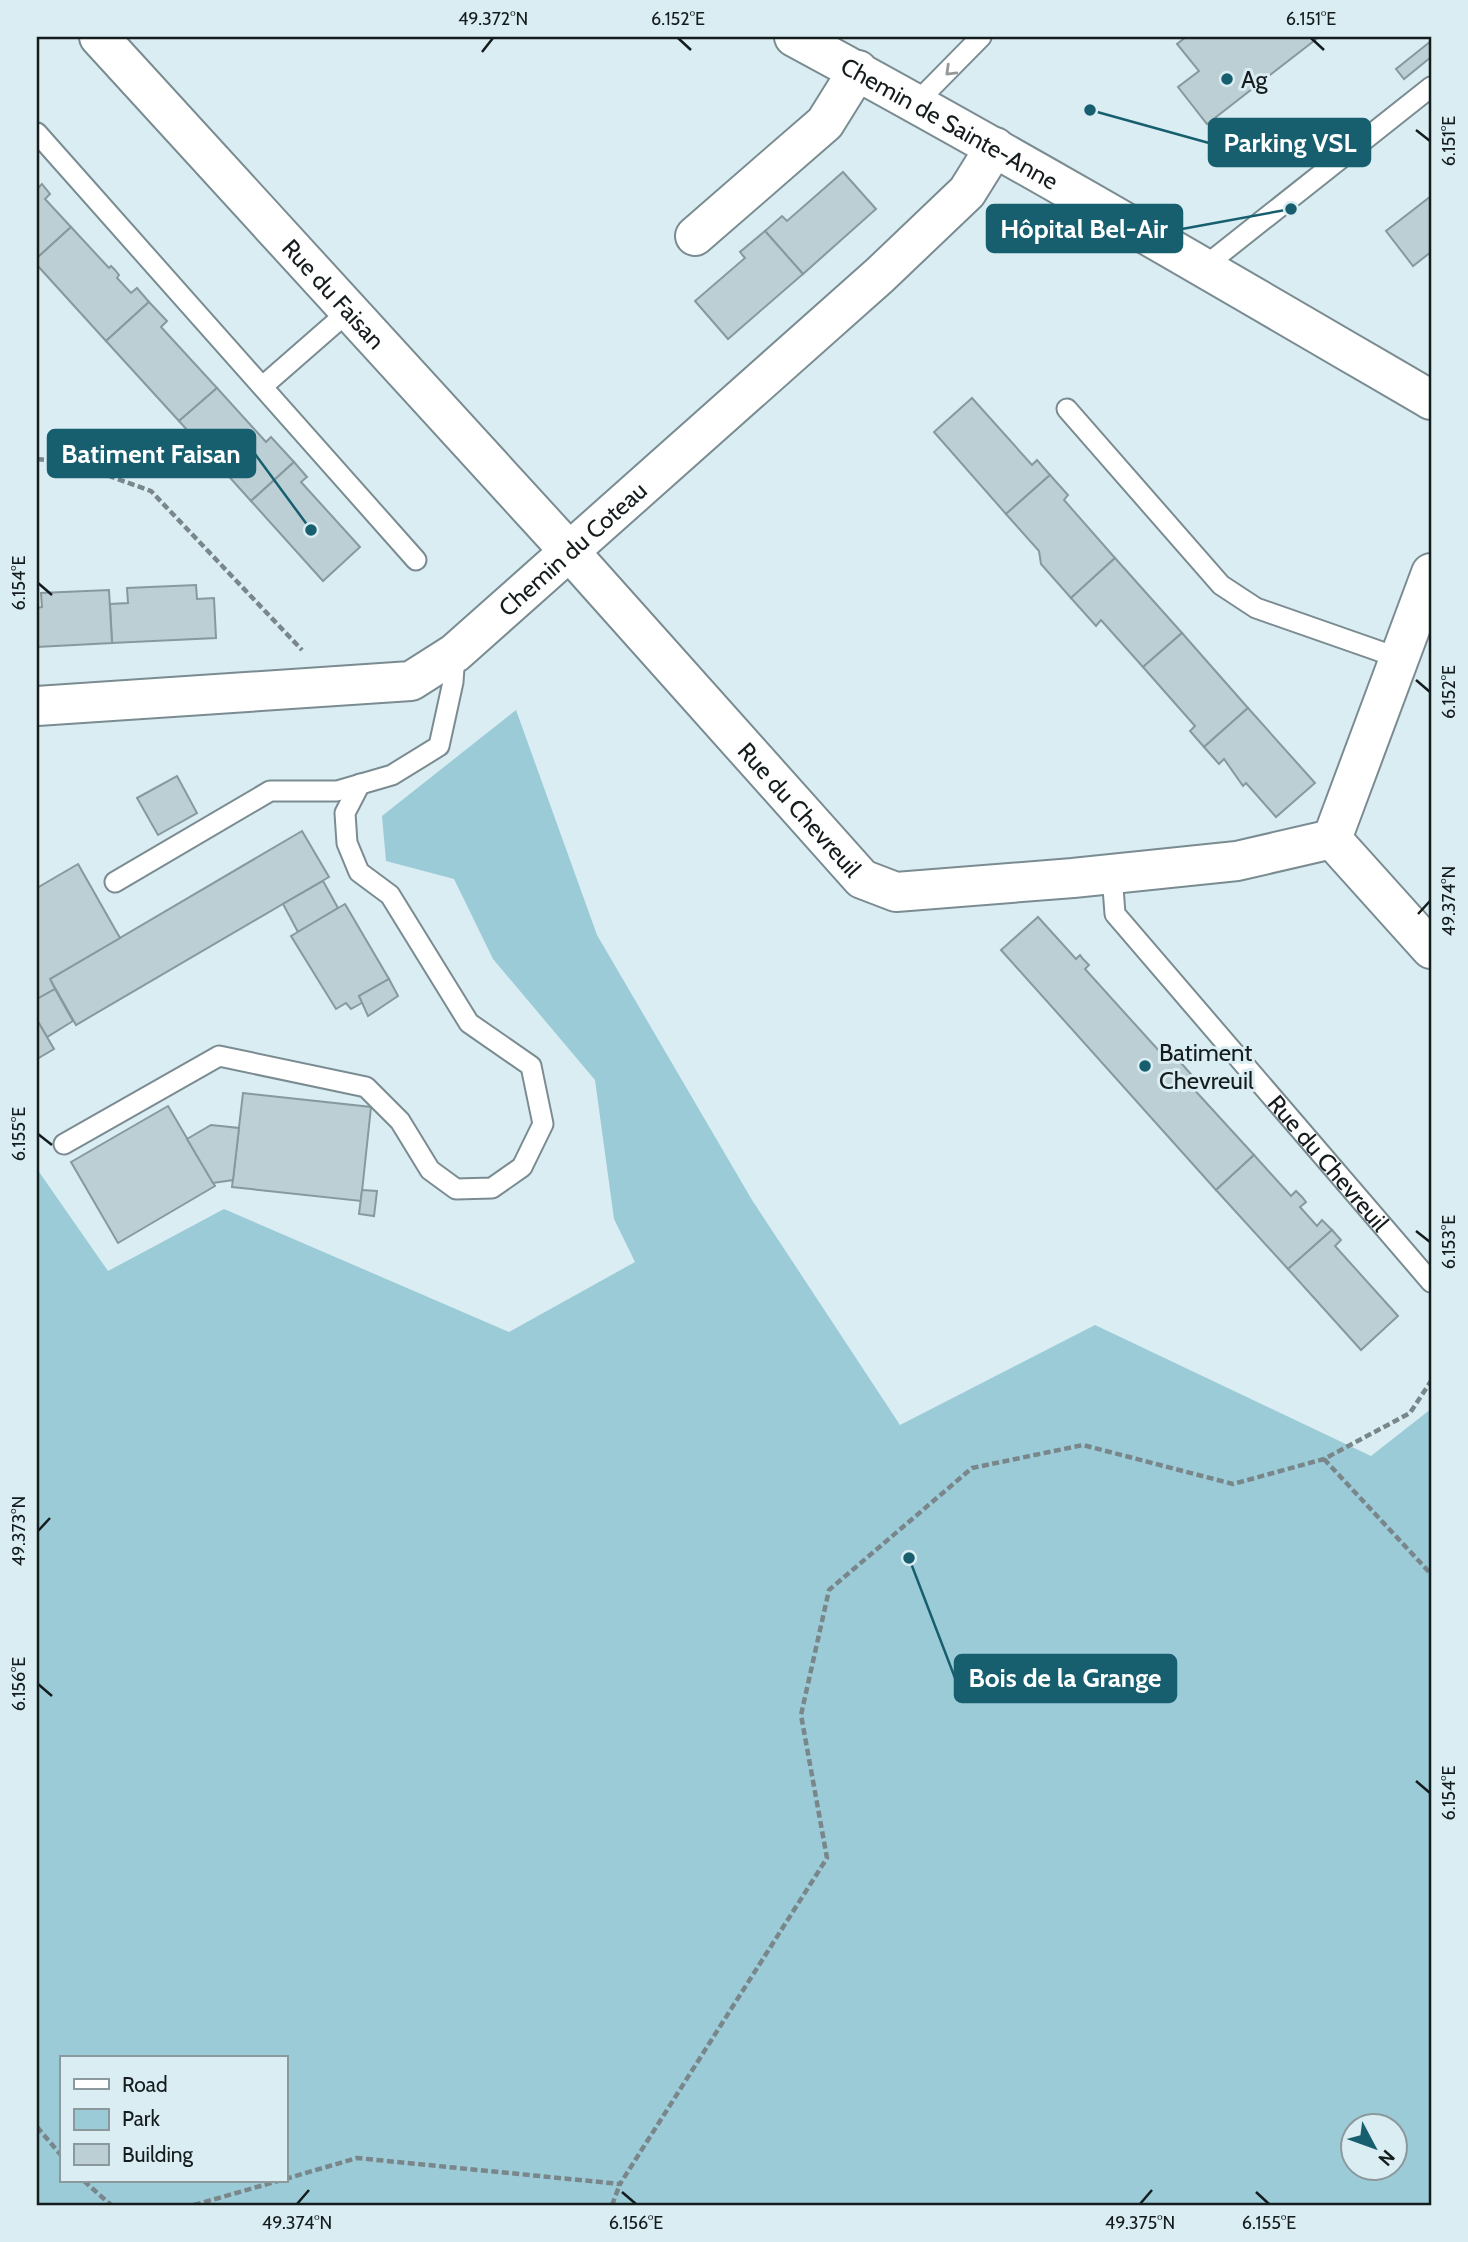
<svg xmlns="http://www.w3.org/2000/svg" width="1468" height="2242" viewBox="0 0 1468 2242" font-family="Cabin,sans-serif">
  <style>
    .green { fill: #9ccbd8; fill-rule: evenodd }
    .building { fill: #bccfd5; stroke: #87999e; stroke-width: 2 }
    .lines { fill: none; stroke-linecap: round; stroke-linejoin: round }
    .lane-casing { stroke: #7a8c91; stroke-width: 23 }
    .street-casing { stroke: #7a8c91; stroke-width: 42 }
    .path { stroke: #79868a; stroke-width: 4.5; stroke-dasharray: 7 3.5; stroke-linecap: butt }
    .lane { stroke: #fff; stroke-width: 19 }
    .street { stroke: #fff; stroke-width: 38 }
    .oneway { stroke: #96999a }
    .ticks { fill: none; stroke: #151c1e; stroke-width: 2.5 }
    .poi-dot { fill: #175f6f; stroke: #d9edf2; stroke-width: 2.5 }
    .labels { text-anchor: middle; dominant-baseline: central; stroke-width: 6; stroke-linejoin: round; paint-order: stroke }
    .poi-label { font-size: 24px; fill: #151c1e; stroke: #d9edf2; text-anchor: start }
    .street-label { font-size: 24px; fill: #151c1e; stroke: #d9edf2 }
    .leader { fill: none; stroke: #175f6f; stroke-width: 2.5 }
    .callout-dot { fill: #175f6f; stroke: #d9edf2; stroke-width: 2.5 }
    .callout { fill: #175f6f; stroke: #175f6f; stroke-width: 2.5 }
    .callout-label { font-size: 26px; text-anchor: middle; font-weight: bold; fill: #fff }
    .neatline { fill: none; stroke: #151c1e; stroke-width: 2.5 }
    .ticks-label { font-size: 18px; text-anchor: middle; fill: #151c1e }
  </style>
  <rect width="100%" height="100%" fill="#d9edf2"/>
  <!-- green -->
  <path class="green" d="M516 710 597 935 752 1200 900 1425 1095 1325 1371 1456 1431 1409V2205H37V1169L108 1271 224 1209 509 1332 635 1262 614 1219 595 1080 493 959 454 879 386 861 382 816ZM61 2058H285V2181H61ZM1352 2126H1394V2168H1352Z"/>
  <!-- building -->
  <g class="building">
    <path d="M1186 37H1319L1207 124 1178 87 1199 71 1177 44Z"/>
    <path d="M1431 41V57L1404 79 1396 69Z"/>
    <path d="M843 172 876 209 803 274 765 231 782 216 787 221Z"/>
    <path d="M42 184 50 194 45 199 71 227 37 258V189Z"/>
    <path d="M1431 196V252L1413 266 1386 231Z"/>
    <path d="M71 227 109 268 111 266 115 270 119 275 117 278 131 293 137 288 149 302 106 341 37 265V258Z"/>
    <path d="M765 231 803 274 728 339 695 301 745 258 740 252Z"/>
    <path d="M149 302 167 321 161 327 217 388 179 421 106 341Z"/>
    <path d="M217 388 266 442 271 437 294 462 251 501 179 421Z"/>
    <path d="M972 398 1032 465 1037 460 1050 475 1006 514 934 432Z"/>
    <path d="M294 462 307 477 301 482 360 547 323 581 251 501Z"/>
    <path d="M1050 475 1068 495 1064 500 1115 558 1071 598 1041 564 1039 551 1006 514Z"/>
    <path d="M1115 558 1182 633 1143 667 1101 620 1096 626 1071 598Z"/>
    <path d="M196 585 197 599 214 598 216 638 112 643 110 604 128 603 127 588Z"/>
    <path d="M109 590 112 643 37 647V608L42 607 41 593Z"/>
    <path d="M1182 633 1248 708 1204 747 1190 731 1195 726 1143 667Z"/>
    <path d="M1248 708 1315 783 1276 817 1246 783 1243 786 1224 759 1219 764 1204 747Z"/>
    <path d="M177 776 197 813 158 835 137 798Z"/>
    <path d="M302 831 329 877 76 1025 50 979Z"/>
    <path d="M78 864 120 938 50 979 55 989 37 999V888Z"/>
    <path d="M323 881 338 908 298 932 283 904Z"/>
    <path d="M345 904 389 979 359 996 363 1002 360 1004 351 1009 346 1003 336 1009 291 936Z"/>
    <path d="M1038 917 1076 959 1080 955 1083 959 1089 965 1085 969 1161 1053 1167 1047 1196 1080 1190 1085 1254 1155 1216 1190 1001 950Z"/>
    <path d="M389 979 398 996 368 1016 359 996Z"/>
    <path d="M55 989 73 1021 47 1037 37 1020V999Z"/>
    <path d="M37 1020 54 1049 37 1059Z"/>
    <path d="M243 1093 371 1107 361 1201 232 1187Z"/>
    <path d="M168 1106 215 1186 118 1243 71 1162Z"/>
    <path d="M211 1125 239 1128 233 1180 213 1183 187 1139Z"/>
    <path d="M1254 1155 1291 1196 1296 1191 1302 1197 1306 1202 1300 1207 1317 1226 1322 1220 1332 1230 1288 1269 1216 1190Z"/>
    <path d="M362 1190 377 1191 374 1216 359 1214Z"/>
    <path d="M1332 1230 1341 1240 1335 1246 1398 1316 1361 1350 1288 1269Z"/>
  </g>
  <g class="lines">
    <defs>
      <g id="lane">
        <path d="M916 103 981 37"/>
        <path d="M37 133 416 560"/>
        <path d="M1205 266 1431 87"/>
        <path d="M263 386 350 310"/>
        <path d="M1067 409 1221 585 1256 608 1399 658"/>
        <path id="s1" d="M1112 874 1115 914 1431 1282"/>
        <path d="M115 882 270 791H337L392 775 439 746 453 682 455 653"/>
        <path d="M64 1144 219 1056 366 1087 400 1121 430 1170 456 1189 492 1188 522 1167 543 1124 531 1066 469 1023 390 895 359 872 347 843 345 813 360 784"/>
      </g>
      <g id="street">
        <path id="s2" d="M99 37 569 551 862 879 896 892 1073 878 1237 861 1332 839 1431 573"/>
        <path id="s3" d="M794 37C1009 153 1220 277 1431 400"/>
        <path d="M695 236 825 123 858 70"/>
        <path id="s4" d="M37 706 411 681 455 653 880 275 967 192 995 147"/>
        <path d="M1332 839 1431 949"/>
      </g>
    </defs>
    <!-- lane casing -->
    <use href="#lane" class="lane-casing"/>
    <!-- street casing -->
    <use href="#street" class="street-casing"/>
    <!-- path -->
    <g class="path">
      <path d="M37 459 73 463 151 491 302 650"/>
      <path d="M1324 1459 1431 1574"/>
      <path d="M37 2127 61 2155"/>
      <path d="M285 2179 357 2158 620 2184 827 1858 801 1715 829 1590 972 1468 1083 1445 1233 1484 1324 1459 1410 1413 1431 1381"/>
      <path d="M84 2181 111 2205"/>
      <path d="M194 2205 278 2181"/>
      <path d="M612 2205 620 2184"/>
    </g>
    <!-- lane -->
    <use href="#lane" class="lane"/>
    <!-- street -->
    <use href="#street" class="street"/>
  </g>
  <!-- one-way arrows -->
  <defs><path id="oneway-chevron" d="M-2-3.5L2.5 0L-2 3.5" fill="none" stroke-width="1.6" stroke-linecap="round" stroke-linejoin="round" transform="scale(1.75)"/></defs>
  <use class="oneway" href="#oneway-chevron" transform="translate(950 71) rotate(136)"/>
  <!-- ticks -->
  <path class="ticks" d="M678 38 691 50M1311 38 1324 50M482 52 493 38M1416 130 1430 141M38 583 52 595M1416 680 1430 692M1418 914 1430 901M38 1134 52 1145M1416 1231 1430 1242M38 1531 50 1518M38 1684 52 1696M1416 1781 1430 1793M622 2192 636 2204M1256 2192 1269 2204M297 2204 309 2190M1140 2204 1152 2190"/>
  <!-- markers -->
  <g class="poi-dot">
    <circle cx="1227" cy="79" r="7"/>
    <circle cx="1145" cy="1066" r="7"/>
  </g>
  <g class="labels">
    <!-- poi labels -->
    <g class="poi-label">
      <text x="1241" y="79">Ag</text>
      <text x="1159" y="1052">Batiment<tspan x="1159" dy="28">Chevreuil</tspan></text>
    </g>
    <!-- street labels -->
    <g class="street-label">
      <text stroke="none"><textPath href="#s3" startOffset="178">Chemin de Sainte-Anne</textPath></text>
      <text stroke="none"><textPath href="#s2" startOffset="348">Rue du Faisan</textPath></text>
      <text stroke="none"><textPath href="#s4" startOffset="584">Chemin du Coteau</textPath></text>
      <text stroke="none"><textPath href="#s2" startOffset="1043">Rue du Chevreuil</textPath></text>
      <text stroke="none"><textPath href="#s1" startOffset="368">Rue du Chevreuil</textPath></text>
    </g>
  </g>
  <!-- callouts -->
  <path class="leader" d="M1090 110L1209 143M1291 209L1182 229M311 530L255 454M909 1558L955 1678"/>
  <g class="callout-dot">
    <circle cx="1090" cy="110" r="7"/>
    <circle cx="1291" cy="209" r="7"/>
    <circle cx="311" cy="530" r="7"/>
    <circle cx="909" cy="1558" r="7"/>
  </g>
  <g class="callout">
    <rect x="1209" y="119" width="161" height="47" rx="7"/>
    <rect x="987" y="205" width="195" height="47" rx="7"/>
    <rect x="48" y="430" width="207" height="47" rx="7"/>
    <rect x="955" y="1655" width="221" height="47" rx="7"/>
  </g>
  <g class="callout-label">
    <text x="1290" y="152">Parking VSL</text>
    <text x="1084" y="238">Hôpital Bel-Air</text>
    <text x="151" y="463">Batiment Faisan</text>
    <text x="1065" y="1687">Bois de la Grange</text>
  </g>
  <!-- border -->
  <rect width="1468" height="2242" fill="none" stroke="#d9edf2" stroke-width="77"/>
  <!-- legend -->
  <rect x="60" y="2056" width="228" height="126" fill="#d9edf2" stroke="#8b999d" stroke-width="2"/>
  <rect x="74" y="2079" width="35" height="10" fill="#ffffff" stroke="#8b999d" stroke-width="2"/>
  <text x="122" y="2092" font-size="21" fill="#151c1e">Road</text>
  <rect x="74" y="2109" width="35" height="21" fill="#9ccbd8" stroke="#8b999d" stroke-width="2"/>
  <text x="122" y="2126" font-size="21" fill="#151c1e">Park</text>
  <rect x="74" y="2144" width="35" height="21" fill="#bccfd5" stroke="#8b999d" stroke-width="2"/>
  <text x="122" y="2162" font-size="21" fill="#151c1e">Building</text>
  <!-- north arrow -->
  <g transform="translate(1374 2147) rotate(131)"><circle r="33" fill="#d9edf2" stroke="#8b999d" stroke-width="2"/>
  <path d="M0-5L12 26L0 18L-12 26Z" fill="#175f6f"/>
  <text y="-10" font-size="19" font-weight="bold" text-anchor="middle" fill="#151c1e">N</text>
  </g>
  <rect x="38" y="38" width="1392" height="2166" class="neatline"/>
  <g class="ticks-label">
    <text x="493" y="25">49.372°N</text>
    <text x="678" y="25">6.152°E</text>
    <text x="1311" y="25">6.151°E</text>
    <text transform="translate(1449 141) rotate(-90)" y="6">6.151°E</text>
    <text transform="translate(19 583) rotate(-90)" y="6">6.154°E</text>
    <text transform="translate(1449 692) rotate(-90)" y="6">6.152°E</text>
    <text transform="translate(1449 901) rotate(-90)" y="6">49.374°N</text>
    <text transform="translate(19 1134) rotate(-90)" y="6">6.155°E</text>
    <text transform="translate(1449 1242) rotate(-90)" y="6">6.153°E</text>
    <text transform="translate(19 1531) rotate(-90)" y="6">49.373°N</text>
    <text transform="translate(19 1684) rotate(-90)" y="6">6.156°E</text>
    <text transform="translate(1449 1793) rotate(-90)" y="6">6.154°E</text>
    <text x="297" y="2229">49.374°N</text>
    <text x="636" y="2229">6.156°E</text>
    <text x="1140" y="2229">49.375°N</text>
    <text x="1269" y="2229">6.155°E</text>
  </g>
</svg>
